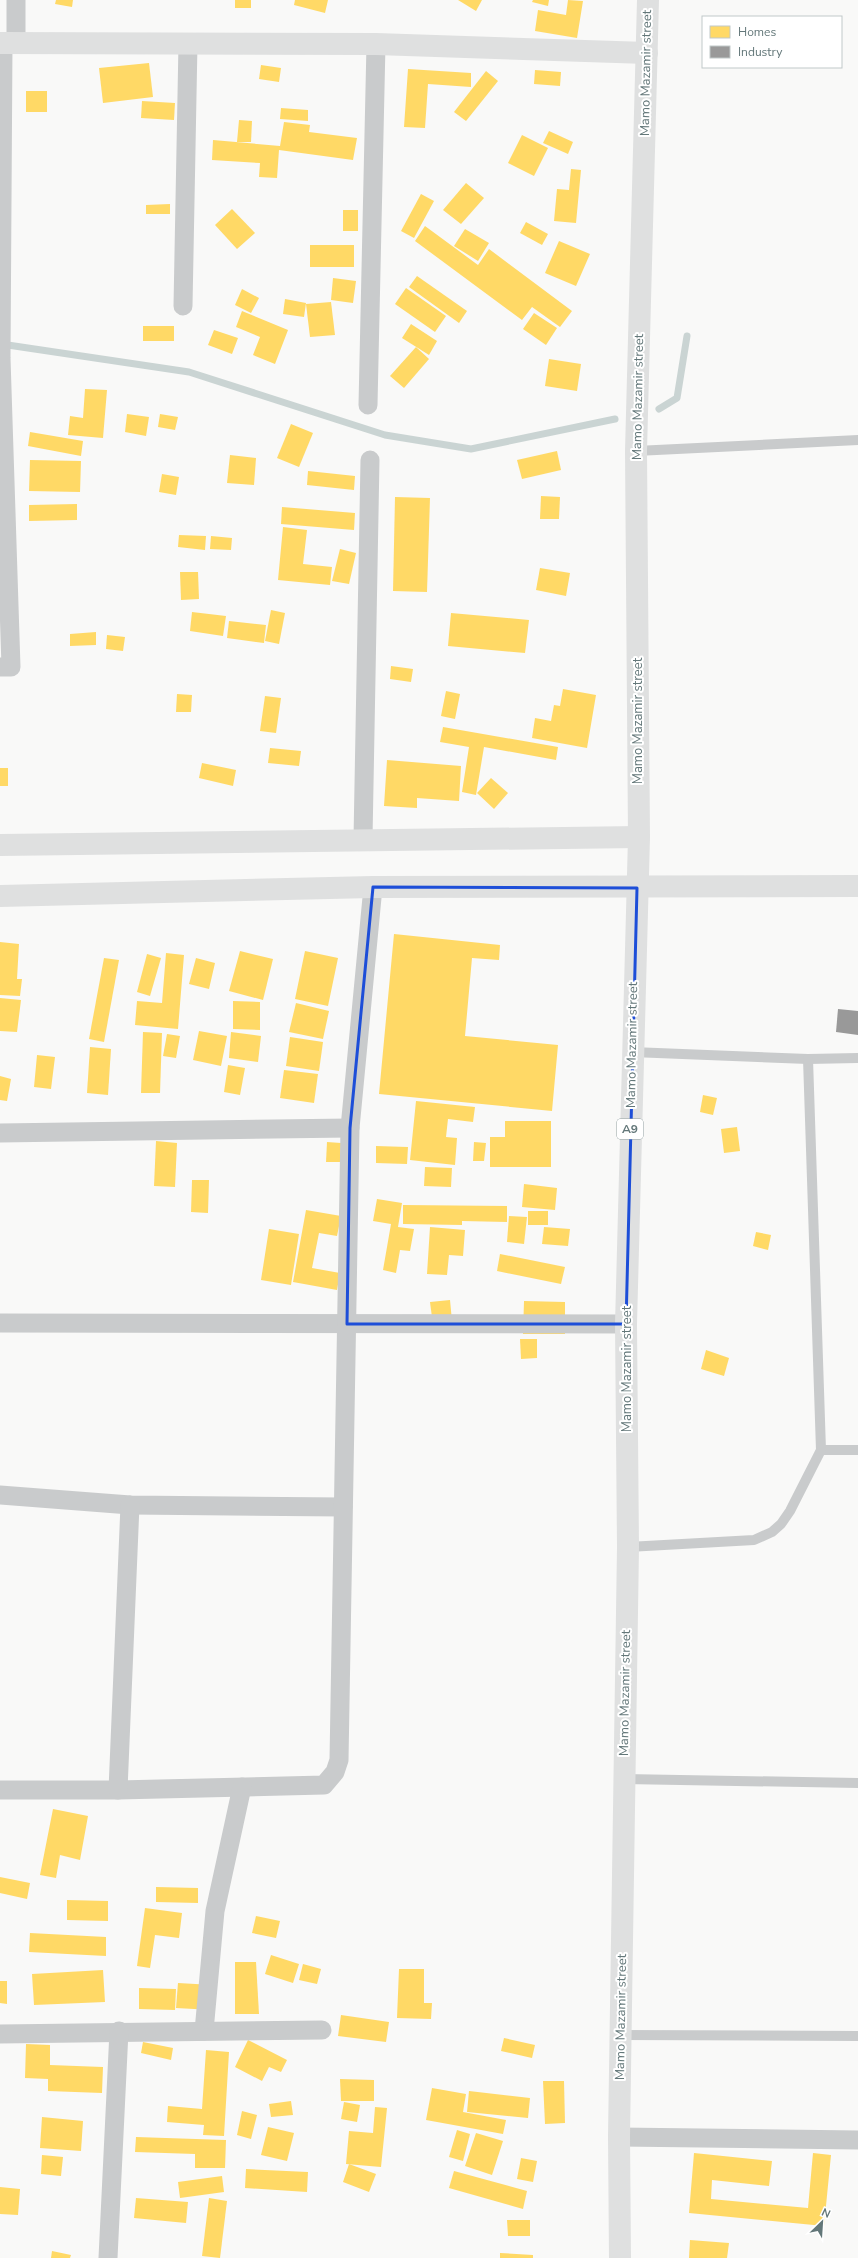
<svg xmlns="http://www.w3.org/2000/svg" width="858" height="2258" viewBox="0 0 858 2258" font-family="'Nunito Sans',sans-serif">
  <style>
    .homes { fill: #ffd966 }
    .industry { fill: #999 }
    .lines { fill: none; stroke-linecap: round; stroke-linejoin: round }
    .stream { stroke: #cad4d3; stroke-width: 7 }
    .lane { stroke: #c9cbcc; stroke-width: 10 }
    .street { stroke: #c9cbcc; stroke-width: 19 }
    .secondary { stroke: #dfe0e0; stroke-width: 22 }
    .primary { stroke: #dfe0e0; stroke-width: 22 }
    .marked { fill: none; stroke: #1d4ed8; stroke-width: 3; stroke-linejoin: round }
    .labels { text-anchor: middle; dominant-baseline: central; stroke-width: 4; stroke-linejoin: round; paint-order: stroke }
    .shield { fill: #fff; stroke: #92a0a1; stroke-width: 1 }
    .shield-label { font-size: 12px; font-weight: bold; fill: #637779 }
    .street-label { font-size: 13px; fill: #637779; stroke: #fff }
  </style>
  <rect width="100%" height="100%" fill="#f9f9f8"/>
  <!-- homes -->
  <g class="homes">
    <path d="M56 0H73L72 7 55 4Z"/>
    <rect x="235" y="0" width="16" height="8"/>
    <path d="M295 0H328L325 13 294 5Z"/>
    <path d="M458 0H482L476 11Z"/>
    <path d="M533 0H549L548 6 532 2Z"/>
    <path d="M568 0 583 1 577 38 535 31 538 10 566 15Z"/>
    <path d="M149 63 153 97 103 103 99 68Z"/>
    <path d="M261 65 281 68 279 82 259 79Z"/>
    <path d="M408 69 471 73V87L428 84 425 128 404 127Z"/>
    <path d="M535 70 561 72 560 86 534 84Z"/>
    <path d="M486 71 498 81 466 121 454 112Z"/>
    <rect x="26" y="91" width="21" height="21"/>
    <path d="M142 101 175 103 174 120 141 118Z"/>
    <path d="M281 108 308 110V121L280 119Z"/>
    <path d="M239 120 252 121 251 142H237Z"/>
    <path d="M284 122 310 125 309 132 357 138 353 160 279 150 277 178 259 177 260 163 212 160 213 140 280 146Z"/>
    <path d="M549 131 573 142 568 154 543 143Z"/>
    <path d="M522 135 548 148 534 176 508 163Z"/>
    <path d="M571 169 581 170 576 223 554 221 557 189 569 190Z"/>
    <path d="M466 183 484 198 461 224 443 210Z"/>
    <path d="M421 194 434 201 414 238 401 231Z"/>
    <path d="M170 204V214H146V205Z"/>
    <path d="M232 209 255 233 237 249 215 225Z"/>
    <rect x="343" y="210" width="15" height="21"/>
    <path d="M526 222 548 234 542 245 520 233Z"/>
    <path d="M425 226 478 265 489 249 572 311 560 327 532 307 522 320 415 241Z"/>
    <path d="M465 229 489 243 478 261 454 246Z"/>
    <path d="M559 241 590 254 576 286 545 273Z"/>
    <rect x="310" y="245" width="44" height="22"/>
    <path d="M417 276 467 311 459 323 409 287Z"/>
    <path d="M333 278 356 281 353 303 331 300Z"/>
    <path d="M406 288 446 316 435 332 395 304Z"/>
    <path d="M242 289 259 298 251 313 235 305Z"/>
    <path d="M285 299 306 303 304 317 283 314Z"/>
    <path d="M331 302 335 335 310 337 306 304Z"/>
    <path d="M242 311 288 330 275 364 253 355 260 337 236 327Z"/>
    <path d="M534 313 557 328 546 345 523 329Z"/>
    <path d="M411 324 437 341 429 355 402 338Z"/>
    <rect x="143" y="326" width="31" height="15"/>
    <path d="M214 330 238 338 232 354 208 345Z"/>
    <path d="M416 347 429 359 404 388 390 376Z"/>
    <path d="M549 359 581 364 577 391 545 386Z"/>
    <path d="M85 389 107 390 103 438 68 435 70 416 83 418Z"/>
    <path d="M127 414 149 417 146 436 125 432Z"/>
    <path d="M160 414 178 417 175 430 158 427Z"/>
    <path d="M291 424 313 433 299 467 277 458Z"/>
    <path d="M30 432 83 441 81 456 28 446Z"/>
    <path d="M557 451 561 470 522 479 517 460Z"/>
    <path d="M230 455 256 458 254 485 227 483Z"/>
    <path d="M30 460 81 461 80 492 29 491Z"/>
    <path d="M308 471 355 476 354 490 307 485Z"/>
    <path d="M162 474 179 477 176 495 159 492Z"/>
    <path d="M541 496 560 497 559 519H540Z"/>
    <path d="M395 497 430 498 427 592 393 591Z"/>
    <path d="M77 504V520L29 521V505Z"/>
    <path d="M282 507 355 513 354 530 281 524Z"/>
    <path d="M283 527 307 530 303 564 332 567 330 585 278 580Z"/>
    <path d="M179 535 206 536 205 550 178 547Z"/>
    <path d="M211 536 232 538 231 550 210 549Z"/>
    <path d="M340 549 356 553 349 584 332 581Z"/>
    <path d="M540 568 570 573 566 596 536 590Z"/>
    <path d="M180 572H198L199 599 181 600Z"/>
    <path d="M271 610 285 613 279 644 265 641Z"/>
    <path d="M192 612 226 616 223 636 190 631Z"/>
    <path d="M451 613 529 620 525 653 448 646Z"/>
    <path d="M229 621 266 625 264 643 227 638Z"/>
    <path d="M96 632V645L70 646V634Z"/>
    <path d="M107 635 125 637 123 651 106 649Z"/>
    <path d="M391 666 413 669 411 682 390 679Z"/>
    <path d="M563 689 596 695 587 748 532 738 535 718 551 721 554 705 560 706Z"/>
    <path d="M446 691 460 694 455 719 441 716Z"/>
    <path d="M177 694 192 695 191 712H176Z"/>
    <path d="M265 696 281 698 276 733 260 731Z"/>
    <path d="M443 727 558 747 556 760 484 747 476 795 462 792 469 747 440 742Z"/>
    <path d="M270 748 301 751 299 766 268 763Z"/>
    <path d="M387 760 461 766 459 801 417 798V808L384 806Z"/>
    <path d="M202 763 236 770 233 786 199 778Z"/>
    <rect x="0" y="768" width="8" height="18"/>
    <path d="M491 778 508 793 494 809 477 793Z"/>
    <path d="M394 934 500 945 499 960 472 958 465 1036 558 1045 552 1111 379 1094Z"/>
    <path d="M0 942 19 944 17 979H22L20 996 0 995Z"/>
    <path d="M240 951 273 959 263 1000 229 991Z"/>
    <path d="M305 951 338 958 328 1006 295 999Z"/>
    <path d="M166 953 184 955 178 1029 135 1025 137 1001 162 1003Z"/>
    <path d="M147 954 161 958 150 996 137 992Z"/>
    <path d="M104 958 119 960 104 1042 89 1039Z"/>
    <path d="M196 958 215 963 209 989 189 984Z"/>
    <path d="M0 998 21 1000 17 1032 0 1031Z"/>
    <path d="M233 1001 260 1002V1030L233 1029Z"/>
    <path d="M296 1003 329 1011 323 1039 289 1032Z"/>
    <path d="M199 1031 227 1036 221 1066 193 1060Z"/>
    <path d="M143 1032 162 1033 160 1093H141Z"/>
    <path d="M231 1032 261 1036 258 1062 229 1058Z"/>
    <path d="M167 1034 180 1036 176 1058 163 1056Z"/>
    <path d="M290 1037 323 1042 319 1071 286 1066Z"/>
    <path d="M90 1047 111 1049 108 1095 87 1093Z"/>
    <path d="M37 1055 55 1057 51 1089 34 1087Z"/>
    <path d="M228 1065 245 1068 240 1095 224 1092Z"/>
    <path d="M284 1070 318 1074 314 1103 280 1098Z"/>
    <path d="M0 1076 11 1079 7 1101 0 1100Z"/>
    <path d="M703 1095 717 1098 713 1115 700 1112Z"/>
    <path d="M416 1101 475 1107 473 1122 448 1119 446 1137 457 1138 455 1165 410 1160Z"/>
    <path d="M505 1121H551V1167H490V1137H505Z"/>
    <path d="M737 1127 740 1151 724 1153 721 1129Z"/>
    <path d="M156 1141 177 1143 175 1187 154 1186Z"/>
    <path d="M327 1142 341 1143 340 1162H326Z"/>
    <path d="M474 1142 486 1143 484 1161H473Z"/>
    <path d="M376 1146 408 1147 407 1164 376 1163Z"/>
    <path d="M425 1167 452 1168 451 1187 424 1186Z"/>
    <path d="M192 1180H209L208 1213 191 1212Z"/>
    <path d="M524 1184 557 1188 555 1210 522 1207Z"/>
    <path d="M377 1199 402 1203 398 1227 414 1229 410 1251 400 1250 396 1273 383 1270 391 1224 373 1221Z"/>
    <path d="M403 1205 507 1206V1222L462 1221V1225L403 1224Z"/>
    <path d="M306 1210 341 1216 337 1236 319 1233 312 1268 340 1273 337 1290 293 1282Z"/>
    <rect x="528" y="1211" width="20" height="14"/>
    <path d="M509 1216 527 1217 524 1244 507 1242Z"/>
    <path d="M430 1227 465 1230 463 1256 449 1255 447 1275 427 1274Z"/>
    <path d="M544 1227 570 1229 568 1246 542 1244Z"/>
    <path d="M269 1229 299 1234 291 1285 261 1280Z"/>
    <path d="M756 1232 771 1235 768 1250 753 1246Z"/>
    <path d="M500 1254 565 1267 561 1284 497 1271Z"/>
    <path d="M450 1300 453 1332 434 1333 430 1302Z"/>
    <path d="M524 1301 565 1302V1334H523Z"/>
    <path d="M520 1339H537V1358L521 1359Z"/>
    <path d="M706 1350 729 1358 724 1376 701 1369Z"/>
    <path d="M53 1809 88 1816 80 1860 60 1855 56 1878 40 1875Z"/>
    <path d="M0 1877 30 1883 27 1899 0 1893Z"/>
    <path d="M156 1887 198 1888V1903L156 1902Z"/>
    <path d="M67 1900 108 1901V1921L67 1920Z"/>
    <path d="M145 1908 182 1913 179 1938 155 1935 150 1968 137 1966Z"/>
    <path d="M256 1916 280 1921 276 1938 252 1933Z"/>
    <path d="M30 1933 106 1937V1956L29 1952Z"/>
    <path d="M271 1955 299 1964 293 1983 265 1974Z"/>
    <path d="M235 1962H256L259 2014H235Z"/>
    <path d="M303 1964 321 1969 317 1984 299 1980Z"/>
    <path d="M399 1969H424V2003H432L431 2019 397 2018Z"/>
    <path d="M103 1970 105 2002 34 2005 32 1974Z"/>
    <path d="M0 1981H7V2004L0 2003Z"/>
    <path d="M178 1983 213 1985 212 2010 176 2008Z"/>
    <path d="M139 1988 176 1989 175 2010 139 2009Z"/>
    <path d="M341 2015 389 2022 386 2042 338 2036Z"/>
    <path d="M504 2038 535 2045 532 2058 501 2051Z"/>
    <path d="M248 2040 287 2060 281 2072 269 2067 262 2081 235 2067Z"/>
    <path d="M143 2042 173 2048 171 2060 141 2053Z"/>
    <path d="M26 2044 50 2045V2065L103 2067 102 2093 48 2091V2079L25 2078Z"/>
    <path d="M206 2050 229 2052 224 2136 203 2135 204 2125 167 2122 168 2106 202 2109Z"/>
    <path d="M340 2079 374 2080V2101H341Z"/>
    <path d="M543 2081H564L565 2123 545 2124Z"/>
    <path d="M432 2088 466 2094 463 2112 506 2120 503 2134 426 2120Z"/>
    <path d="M469 2091 530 2098 528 2118 467 2112Z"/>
    <path d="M291 2101 293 2115 271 2117 269 2104Z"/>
    <path d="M344 2102 360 2105 357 2122 341 2119Z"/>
    <path d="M375 2107 387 2108 381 2167 346 2164 349 2131 373 2133Z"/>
    <path d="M242 2111 257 2115 251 2139 237 2135Z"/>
    <path d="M42 2117 83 2121 81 2151 40 2148Z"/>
    <path d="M268 2127 294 2133 287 2161 261 2155Z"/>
    <path d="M457 2130 470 2134 463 2161 449 2157Z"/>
    <path d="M476 2133 503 2141 492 2175 465 2166Z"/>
    <path d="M136 2137 226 2140 225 2168H195V2154L135 2152Z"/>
    <path d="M694 2153 772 2161 769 2186 712 2180 711 2199 808 2208 813 2153 831 2155 824 2226 689 2213Z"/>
    <path d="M42 2155 63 2157 61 2176 41 2174Z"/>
    <path d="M521 2158 537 2161 533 2182 517 2179Z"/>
    <path d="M349 2164 376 2174 369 2192 343 2182Z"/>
    <path d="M246 2169 308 2172 307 2192 245 2188Z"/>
    <path d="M454 2171 527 2191 523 2209 449 2188Z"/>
    <path d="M222 2176 224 2192 180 2198 178 2182Z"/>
    <path d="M0 2187 20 2189 18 2215 0 2214Z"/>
    <path d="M136 2198 188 2202 186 2223 134 2218Z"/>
    <path d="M209 2198 227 2201 220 2258 202 2256Z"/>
    <path d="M507 2220H530V2236H508Z"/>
    <path d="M690 2240 729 2243 727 2258H689Z"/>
    <path d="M52 2251 71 2255 70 2258H51Z"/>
    <path d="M500 2253 533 2255V2258H500Z"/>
  </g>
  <!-- industry -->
  <path class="industry" d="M838 1009 858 1011V1035L836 1032Z"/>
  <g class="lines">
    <!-- stream -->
    <g class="stream">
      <path d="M1 344 189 372 385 435 471 449 615 419"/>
      <path d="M659 409 677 398 687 336"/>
    </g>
    <!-- lane -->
    <g class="lane">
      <path d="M636 451 858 440"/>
      <path d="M632 1052 808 1059 858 1058"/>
      <path d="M821 1450H858"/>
      <path d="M628 1547 754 1540 772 1532 781 1524 790 1511 821 1450 808 1059"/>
      <path d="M624 1779 858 1783"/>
      <path d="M620 2035 858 2036"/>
    </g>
    <!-- street -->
    <g class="street">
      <path d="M16 43V0"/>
      <path d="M183 306 188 43"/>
      <path d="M368 405 376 44"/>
      <path d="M0 667H11L1 358 3 43"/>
      <path d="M363 839 370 460"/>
      <path d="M0 1133 350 1128"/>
      <path d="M0 1323 626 1324"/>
      <path d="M0 1495 130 1505 343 1507"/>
      <path d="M0 1790H118L324 1785 335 1772 339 1760 350 1128 373 887"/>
      <path d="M118 1790 130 1505"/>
      <path d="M204 2031 215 1911 242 1787"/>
      <path d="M0 2034 322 2030"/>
      <path d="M619 2137 858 2140"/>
      <path d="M108 2258 119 2031"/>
    </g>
    <!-- secondary -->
    <g class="secondary">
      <path d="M0 43 376 44 647 53"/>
      <path d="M0 845 639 837"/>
      <path d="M0 896 373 887 858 886"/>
    </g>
    <!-- primary -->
    <path class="primary" d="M620 2258 619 2137 628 1547 626 1324 639 837 636 451 648 0"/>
  </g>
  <!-- marked area -->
  <path class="marked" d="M373 887 637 888 626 1324H347L350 1128Z"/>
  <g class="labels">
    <!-- shield labels -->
    <rect class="shield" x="617" y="1119" width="26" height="20" rx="3"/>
    <g class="shield-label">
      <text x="630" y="1129">A9</text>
    </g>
    <!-- street labels -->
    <g class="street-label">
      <text transform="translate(646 73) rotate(-89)">Mamo Mazamir street</text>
      <text transform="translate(638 397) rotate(-89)">Mamo Mazamir street</text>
      <text transform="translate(638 721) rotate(-90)">Mamo Mazamir street</text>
      <text transform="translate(632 1045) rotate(-89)">Mamo Mazamir street</text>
      <text transform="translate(627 1369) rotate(-90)">Mamo Mazamir street</text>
      <text transform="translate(625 1693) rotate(-89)">Mamo Mazamir street</text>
      <text transform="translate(621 2017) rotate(-89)">Mamo Mazamir street</text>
    </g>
  </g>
  <!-- legend -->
  <rect x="702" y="16" width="140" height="52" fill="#ffffff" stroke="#c1c9c9"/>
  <rect x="710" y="26" width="20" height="12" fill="#ffd966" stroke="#c1c9c9"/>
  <text x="738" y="36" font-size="12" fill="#637779">Homes</text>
  <rect x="710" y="46" width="20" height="12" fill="#999999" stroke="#c1c9c9"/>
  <text x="738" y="56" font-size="12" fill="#637779">Industry</text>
  <!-- north arrow -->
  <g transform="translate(822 2222) rotate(25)" stroke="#ffffff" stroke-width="3" paint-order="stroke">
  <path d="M0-3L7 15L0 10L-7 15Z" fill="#637779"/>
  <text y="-6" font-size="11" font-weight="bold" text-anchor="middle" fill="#637779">N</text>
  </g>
</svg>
